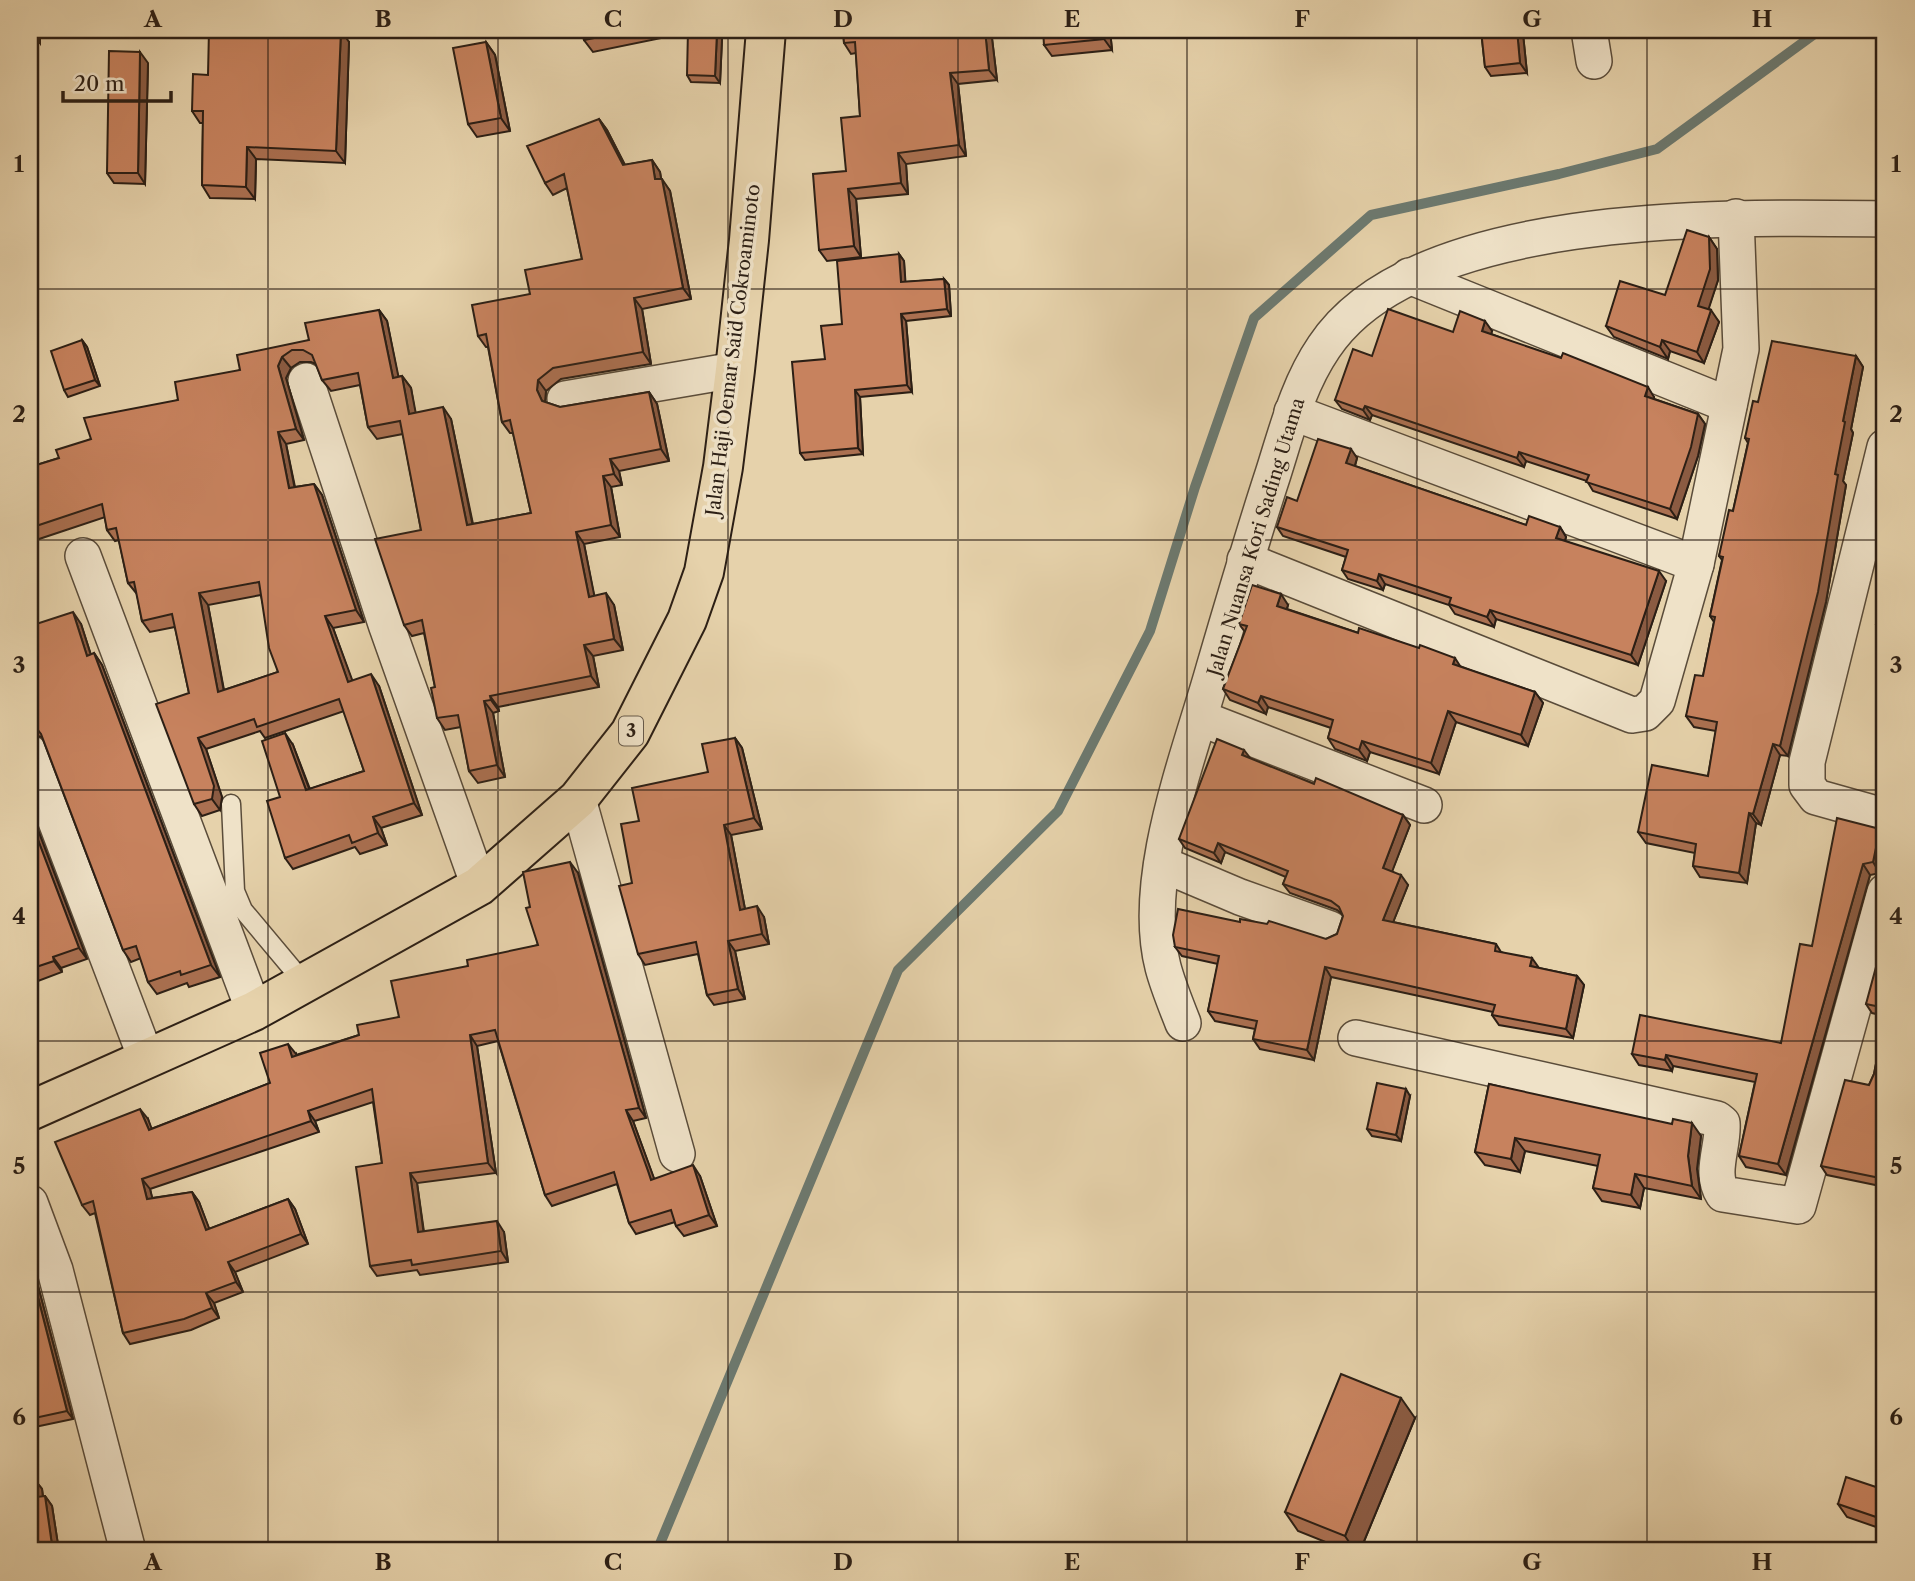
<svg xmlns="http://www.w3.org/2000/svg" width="1915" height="1581" viewBox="0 0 1915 1581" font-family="'Libre Caslon Text',serif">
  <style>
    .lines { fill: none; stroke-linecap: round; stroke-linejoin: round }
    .stream { stroke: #6c7a71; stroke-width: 10 }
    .service-casing { stroke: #5a4c3a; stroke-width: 21 }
    .minor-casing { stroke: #5a4c3a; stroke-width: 38 }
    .trunk-casing { stroke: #2c1f15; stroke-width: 42 }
    .service { stroke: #efe2c8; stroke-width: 18 }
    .minor { stroke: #efe2c8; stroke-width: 35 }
    .trunk { stroke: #e6d2ab; stroke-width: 38 }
    .wall { fill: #ab7051; stroke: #2c1f15; stroke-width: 2; fill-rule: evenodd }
    .shaded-wall { fill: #8b5b42; stroke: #2c1f15; stroke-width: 2 }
    .building { fill: #c7825e; stroke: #2c1f15; stroke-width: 2; fill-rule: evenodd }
    .grid { fill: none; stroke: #2c1f15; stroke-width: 2; stroke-opacity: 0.55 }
    .labels { text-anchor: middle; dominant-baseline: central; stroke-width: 7; stroke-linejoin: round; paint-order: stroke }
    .shield { fill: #efe2c8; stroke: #665a4b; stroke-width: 2 }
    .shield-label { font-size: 18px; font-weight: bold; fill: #2c1f15 }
    .street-label { font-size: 19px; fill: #2c1f15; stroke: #efe2c8 }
    .neatline { fill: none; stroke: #2c1f15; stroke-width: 2.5 }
    .grid-label { font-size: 23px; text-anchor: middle; font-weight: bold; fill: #2c1f15 }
  </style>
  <rect width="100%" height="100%" fill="#e6d2ab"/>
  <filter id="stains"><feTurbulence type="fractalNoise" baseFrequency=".00286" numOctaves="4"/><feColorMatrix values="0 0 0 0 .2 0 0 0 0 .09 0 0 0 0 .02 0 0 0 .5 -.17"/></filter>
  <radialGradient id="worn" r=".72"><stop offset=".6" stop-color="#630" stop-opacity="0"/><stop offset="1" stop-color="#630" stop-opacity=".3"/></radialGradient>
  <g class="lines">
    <!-- stream -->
    <path class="stream" d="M657 1551 898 970 1058 811 1150 631 1195 487 1254 318 1371 215 1559 174 1657 149 1820 30"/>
    <defs>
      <path id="service" d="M231 804 235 891 243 910 305 984"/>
      <g id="minor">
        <path d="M1589 30 1594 61"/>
        <path d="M1409 276 1729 405"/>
        <path d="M306 381 387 627 479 886"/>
        <path d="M565 399 735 370"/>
        <path d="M1292 412 1696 564"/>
        <path d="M1885 447 1807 762V785L1816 797 1880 815 1885 820"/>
        <path d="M83 556 254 1011"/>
        <path d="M1245 560 1632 715 1645 713 1657 701 1696 564 1741 349 1736 217"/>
        <path d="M1200 718 1424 805"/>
        <path d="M30 753 146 1058"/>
        <path d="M578 799 677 1154"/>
        <path d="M1162 864 1240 897 1330 929"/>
        <path d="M1183 1023C1176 1005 1168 986 1163 967 1140 878 1190 754 1214 668 1233 603 1252 538 1273 474 1287 430 1298 385 1324 347 1416 208 1737 217 1885 219"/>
        <path d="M1356 1038 1717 1119 1722 1123C1724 1146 1709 1173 1723 1194L1798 1206 1885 892"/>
        <path d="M30 1203 55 1270 128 1551"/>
      </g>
      <path id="trunk" d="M30 1111 254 1011 479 886 578 799 630 733 687 620 704 572 723 467 735 370 749 240 766 30"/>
    </defs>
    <!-- service casing -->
    <use href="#service" class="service-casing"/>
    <!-- minor casing -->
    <use href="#minor" class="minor-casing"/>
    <!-- trunk casing -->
    <use href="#trunk" class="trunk-casing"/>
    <!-- service -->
    <use href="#service" class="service"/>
    <!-- minor -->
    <use href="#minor" class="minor"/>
    <!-- trunk -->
    <use href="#trunk" class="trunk"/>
  </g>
  <!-- wall -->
  <g class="wall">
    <path d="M30 30H40V43H36L33 135H30Z"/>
    <path d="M582 30H675L676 35 593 52 584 40Z"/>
    <path d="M843 30H991L997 80 958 84 966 156 906 164 908 194 856 199 861 257 827 261 819 250 846 171 860 116 856 53 851 54 844 43Z"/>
    <path d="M1110 30 1112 50 1052 56 1044 45Z"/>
    <path d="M1481 30H1562L1523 34 1527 73 1491 76 1485 67Z"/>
    <path d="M717 32 722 39 720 83 691 82 687 75Z"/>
    <path d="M349 42 345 163 256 159 255 199 210 198 202 185 203 123H200L192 111 208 75Z"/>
    <path d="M486 42 495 55 510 131 477 137 468 124Z"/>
    <path d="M148 63 145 184 114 183 107 173Z"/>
    <path d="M599 119 607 130 625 165 652 160 660 172 661 179 670 191 691 299 642 309 651 364 561 379 546 391 545 402 560 407 649 392 657 404 669 461 619 471 622 485 611 487 620 537 584 544 594 596 614 605 623 650 593 656 599 687 498 707 499 711 493 713 505 777 478 783 469 771 461 727 445 730 437 718 435 687 424 633 412 636 404 625 421 530 403 434 377 439 368 427 360 385 331 391 322 380 316 364 311 362H300L291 368 286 378 304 440 286 444 295 487 314 484 322 495 364 622 333 628 352 681 379 686 422 815 381 828 387 845 360 854 355 847 293 869 285 858 280 797 293 745 310 789 364 771 344 711 265 738 260 731 206 749 222 797 220 810 202 816 194 804 189 693 175 627 150 632 142 621 137 594 128 583 119 540 115 541 107 530 105 517 30 542V467L59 458 91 439 178 400 240 370 379 310 387 321 398 377 402 376 411 388 415 413 451 419 473 524 531 513 513 433H510L502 422 488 347H486L478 336 530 294 582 259 567 188 553 195 545 183ZM261 595 278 672 224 690 208 605Z"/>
    <path d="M1709 237 1717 249 1718 280 1708 309 1719 322 1704 363 1670 351 1668 359 1614 337 1606 326 1665 295Z"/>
    <path d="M899 254 904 261 905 282 944 279 949 285 951 316 906 321 912 392 860 397 863 454 805 460 800 453 842 324Z"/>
    <path d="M1492 331 1491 334 1654 397V399L1698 414 1705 424 1698 456 1677 519 1593 491 1587 481 1526 461 1524 467 1372 415 1370 420 1342 409 1335 400 1372 356 1453 332Z"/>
    <path d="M82 340 87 347 100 386 68 397 64 390Z"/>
    <path d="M1856 356 1863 367 1851 429 1853 433 1843 481 1846 485 1826 602 1788 756 1780 755 1761 825 1756 823 1747 883 1700 877 1693 866 1695 853 1646 843 1638 832 1708 776 1716 731 1694 727 1686 716 1703 676 1714 622 1710 616 1722 560 1719 556 1733 511 1748 443 1745 438 1758 402Z"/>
    <path d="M1357 458 1355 466 1526 525 1560 527 1566 537 1565 541 1666 581 1638 665 1496 619 1494 627 1455 614 1449 605 1385 584 1383 590 1348 579 1342 570 1346 557 1283 536 1277 527 1297 501Z"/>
    <path d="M1885 579V637L1876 624Z"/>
    <path d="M1288 605 1287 609 1535 692 1543 703 1528 746 1456 722 1439 774 1370 752 1367 761 1335 749 1328 738 1331 728 1268 707 1266 714 1230 700 1223 689 1245 632 1239 624Z"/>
    <path d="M81 624 91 655 94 653 102 665 220 977 189 987 187 983 157 994 148 982 141 958 131 962 123 950 42 737 30 735V626Z"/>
    <path d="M735 738 742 748 762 829 731 835 745 909 764 917 769 944 735 951 745 999 714 1005 707 995 698 954 645 965 638 954 632 883 708 772Z"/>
    <path d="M1250 759 1314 784 1403 815 1410 825 1392 871 1408 885 1393 922 1496 944 1501 952 1539 968 1577 976 1584 985 1573 1038 1499 1025 1492 1015 1493 1012 1331 977 1314 1060 1260 1049 1253 1039 1255 1029 1215 1021 1208 1011 1218 964 1182 956 1175 947 1326 939 1337 934 1343 916 1342 914 1337 910 1290 893 1283 884 1286 877 1225 852 1221 863 1185 848 1179 839Z"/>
    <path d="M30 809 87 959 61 968 62 972 30 984Z"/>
    <path d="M1880 829 1885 837V848L1880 873 1870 875 1786 1175 1746 1167 1739 1156 1755 1082 1673 1066 1672 1071 1639 1065 1632 1054 1781 1043 1812 946Z"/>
    <path d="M578 873 646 1118 633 1121 654 1179 700 1176 717 1226 684 1236 676 1226 675 1222 636 1234 629 1223 617 1184 552 1206 545 1195 498 1041 477 1046 496 1173 417 1183 424 1232H504L508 1262 420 1275 417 1270 377 1276 370 1266 382 1163 373 1102 315 1121 319 1132 150 1189 152 1198 192 1192 199 1202 209 1229 288 1199 295 1209 308 1244 235 1272 243 1292 214 1303 219 1318 191 1330 130 1344 123 1333 95 1213 90 1215 82 1205 148 1119 151 1129 270 1083 296 1054V1055L359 1035 399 1017 468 966 538 945 530 907Z"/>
    <path d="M1885 969V1016L1872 1013 1866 1004Z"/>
    <path d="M1885 1018V1187L1827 1175 1821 1166 1869 1085 1874 1074Z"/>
    <path d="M1489 1084 1701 1136 1697 1169 1701 1199 1644 1188 1640 1208 1602 1201 1593 1188 1598 1166 1525 1151 1520 1172 1485 1165 1475 1152Z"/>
    <path d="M1410 1096 1401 1141 1372 1136 1367 1129Z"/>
    <path d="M30 1279 38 1286 73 1419 30 1428Z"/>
    <path d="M1415 1418 1360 1551H1348L1298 1531 1285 1512Z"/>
    <path d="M30 1479H34L42 1489 43 1496H45L52 1506 59 1551H30Z"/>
    <path d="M1885 1490V1530L1847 1517 1838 1504Z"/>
  </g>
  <!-- shaded-wall -->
  <g class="shaded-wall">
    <path d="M31 30H40V43Z"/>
    <path d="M341 30 349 42 345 163 336 151Z"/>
    <path d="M985 30H991L997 80 989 70Z"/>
    <path d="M1103 30H1110L1112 50 1104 39Z"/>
    <path d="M1517 30H1521L1523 34 1527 73 1520 63Z"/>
    <path d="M717 32 722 39 720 83 715 76Z"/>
    <path d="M30 34 36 43 33 135 30 130Z"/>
    <path d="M486 42 495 55 510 131 501 118Z"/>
    <path d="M140 52 148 63 145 184 138 173Z"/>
    <path d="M950 73 958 84 966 156 959 145Z"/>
    <path d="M599 119 607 130 631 177 623 165Z"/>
    <path d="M247 147 256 159 255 199 246 187Z"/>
    <path d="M898 153 906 164 908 194 901 183Z"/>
    <path d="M652 160 660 172 663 190 655 179Z"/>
    <path d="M662 179 670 191 691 299 683 288Z"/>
    <path d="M848 189 856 199 861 257 854 246Z"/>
    <path d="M1709 237 1717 249 1718 280 1706 317 1698 306Z"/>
    <path d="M899 254 904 261 906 289 901 282Z"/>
    <path d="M944 279 949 285 951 316 947 309Z"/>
    <path d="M634 298 642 309 651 364 643 352Z"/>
    <path d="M379 310 387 321 401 389 393 378Z"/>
    <path d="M1711 310 1719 322 1704 363 1697 352Z"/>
    <path d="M901 314 906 321 912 392 907 385Z"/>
    <path d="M1485 321 1492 331 1489 341 1482 331Z"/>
    <path d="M82 340 87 347 100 386 95 380Z"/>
    <path d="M1662 340 1670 351 1668 359 1660 347Z"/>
    <path d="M1856 356 1863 367 1851 429 1853 433 1843 481 1846 485 1826 602 1788 756 1780 746 1835 474 1843 421Z"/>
    <path d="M282 357 291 368 286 378 304 440 296 429 278 366Z"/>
    <path d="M402 376 411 388 418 425 409 414Z"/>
    <path d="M538 380 546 391 545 402 542 401 537 390Z"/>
    <path d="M1648 387 1654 397 1651 405 1645 396Z"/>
    <path d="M855 390 860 397 863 454 858 448Z"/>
    <path d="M649 392 657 404 669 461 661 449Z"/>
    <path d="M1365 406 1372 415 1370 420 1363 410Z"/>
    <path d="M443 407 451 419 475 537 467 525Z"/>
    <path d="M1698 414 1705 424 1698 456 1677 519 1670 509Z"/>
    <path d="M278 432 286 444 297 500 289 488Z"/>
    <path d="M1351 449 1357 458 1353 472 1346 463Z"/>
    <path d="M1519 452 1526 461 1524 467 1517 458Z"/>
    <path d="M610 459 619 471 622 485 614 474Z"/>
    <path d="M603 476 611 487 620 537 611 525Z"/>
    <path d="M314 484 322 495 364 622 356 610Z"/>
    <path d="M1560 527 1566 537 1563 547 1556 538Z"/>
    <path d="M576 532 584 544 597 609 589 597Z"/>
    <path d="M1659 571 1666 581 1638 665 1631 655Z"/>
    <path d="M1379 574 1385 584 1383 590 1377 581Z"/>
    <path d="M199 593 208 605 226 703 218 692Z"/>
    <path d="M606 593 614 605 623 650 614 639Z"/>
    <path d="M1281 594 1288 605 1284 617 1277 606Z"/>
    <path d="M1490 610 1496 619 1494 627 1487 617Z"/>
    <path d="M73 612 81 624 95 668 87 656Z"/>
    <path d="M325 616 333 628 357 693 348 682Z"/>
    <path d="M584 645 593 656 599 687 591 676Z"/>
    <path d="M94 653 102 665 220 977 211 965Z"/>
    <path d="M1455 658 1462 669 1453 664Z"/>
    <path d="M371 674 379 686 422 815 414 803Z"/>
    <path d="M1535 692 1543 703 1528 746 1521 735Z"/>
    <path d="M490 696 498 707 499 711 491 700Z"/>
    <path d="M1261 696 1268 707 1266 714 1258 703Z"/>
    <path d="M484 701 493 713 505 777 497 765Z"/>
    <path d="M1448 711 1456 722 1439 774 1431 763Z"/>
    <path d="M285 733 293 745 314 802 306 790Z"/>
    <path d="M198 738 206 749 222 797 220 810 212 799Z"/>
    <path d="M735 738 742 748 762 829 754 818Z"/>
    <path d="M1362 741 1370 752 1367 761 1359 750Z"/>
    <path d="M1773 744 1780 755 1761 825 1753 814Z"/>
    <path d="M1244 750 1251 759 1242 755Z"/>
    <path d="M30 809 87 959 79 948 30 819Z"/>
    <path d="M1749 813 1756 823 1747 883 1739 873Z"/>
    <path d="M1403 815 1410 825 1390 877 1383 868Z"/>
    <path d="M373 817 381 828 387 845 378 833Z"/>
    <path d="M724 825 731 835 747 920 740 910Z"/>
    <path d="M1880 829 1885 837V848L1880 873 1873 862Z"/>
    <path d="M1218 843 1225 852 1221 863 1214 853Z"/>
    <path d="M570 862 578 873 646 1118 639 1108Z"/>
    <path d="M1863 864 1870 875 1786 1175 1778 1164Z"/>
    <path d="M1401 875 1408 885 1390 930 1383 920Z"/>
    <path d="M757 906 764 917 769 944 762 934Z"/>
    <path d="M728 941 735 951 745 999 738 989Z"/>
    <path d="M53 957 61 968 62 972 54 961Z"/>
    <path d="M1532 958 1539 968 1530 966Z"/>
    <path d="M1325 967 1331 977 1314 1060 1307 1050Z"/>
    <path d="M1577 976 1584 985 1573 1038 1566 1029Z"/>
    <path d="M470 1035 477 1046 496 1173 488 1163Z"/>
    <path d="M288 1044 296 1054 300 1067 292 1057Z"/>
    <path d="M1666 1055 1673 1066 1672 1071 1665 1060Z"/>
    <path d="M1406 1089 1410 1096 1401 1141 1396 1135Z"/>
    <path d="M140 1109 148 1119 156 1140 149 1130Z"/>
    <path d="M626 1110 633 1121 655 1181 651 1180Z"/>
    <path d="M308 1111 315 1121 319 1132 311 1121Z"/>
    <path d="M1692 1123 1701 1136 1697 1169 1701 1199 1692 1186 1688 1156Z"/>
    <path d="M1515 1138 1525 1151 1520 1172 1511 1159Z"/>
    <path d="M1885 1153V1186L1880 1178Z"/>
    <path d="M693 1165 700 1176 717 1226 709 1215Z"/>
    <path d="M410 1173 417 1183 425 1243 418 1232Z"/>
    <path d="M1635 1174 1644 1188 1640 1208 1631 1195Z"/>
    <path d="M142 1179 150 1189 155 1209 147 1199Z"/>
    <path d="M192 1192 199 1202 214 1241 206 1230Z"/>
    <path d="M288 1199 295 1209 308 1244 301 1234Z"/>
    <path d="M497 1221 504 1232 508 1262 501 1251Z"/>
    <path d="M228 1262 235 1272 243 1292 236 1282Z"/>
    <path d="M33 1278 38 1286 73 1419 67 1411Z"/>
    <path d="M206 1293 214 1303 219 1318 212 1308Z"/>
    <path d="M1401 1398 1415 1418 1360 1551H1355L1345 1536Z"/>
    <path d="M34 1479 42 1489 44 1508 37 1497Z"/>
    <path d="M45 1496 52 1506 59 1551H56L52 1545Z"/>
  </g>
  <!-- building -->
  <g class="building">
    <path d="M209 30H341L336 151 247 147 246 187 202 185 203 111H192L193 74 208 75Z"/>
    <path d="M582 30H634L584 40Z"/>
    <path d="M688 30 717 32 715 76 687 75Z"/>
    <path d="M843 30H985L989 70 950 73 959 145 898 153 901 183 848 189 854 246 819 250 813 174 846 171 841 118 860 116 855 42 844 43Z"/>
    <path d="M1043 30H1103L1104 39 1044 45Z"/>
    <path d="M1481 30H1517L1520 63 1485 67Z"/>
    <path d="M486 42 501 118 468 124 453 48Z"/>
    <path d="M109 51 140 52 138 173H107Z"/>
    <path d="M599 119 623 165 652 160 655 179H662L683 288 634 298 643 352 553 368 538 380 537 390 542 401 560 407 649 392 661 449 610 459 614 474 603 476 611 525 576 532 589 597 606 593 614 639 584 645 591 676 490 696 491 700 484 701 497 765 469 771 458 715 437 718 431 688 435 687 422 620 404 625 375 539 421 530 400 421 368 427 358 373 322 380 312 355 303 350H292L282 357 278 366 296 429 278 432 289 488 314 484 356 610 325 616 348 682 371 674 414 803 373 817 378 833 352 843 349 835 285 858 267 801 280 797 262 741 285 733 306 790 364 771 339 699 257 727 254 719 198 738 214 786 212 799 194 804 156 704 189 693 172 614 142 621 134 582 128 583 116 528 107 530 102 504 30 528V467L59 458 56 450 91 439 84 418 178 400 175 382 240 370 237 355 309 340 305 323 379 310 393 378 402 376 409 414 443 407 467 525 531 513 510 420 502 422 486 334 478 336 472 305 530 294 525 270 582 259 564 174 545 183 527 146ZM259 582 269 648 278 672 218 692 199 593Z"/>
    <path d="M1687 230 1709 237 1710 269 1698 306 1711 310 1697 352 1662 340 1660 347 1606 326 1620 281 1665 295Z"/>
    <path d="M899 254 901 282 944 279 947 309 901 314 907 385 855 390 858 448 800 453 792 362 825 359 821 326 842 324 837 261Z"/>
    <path d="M1388 309 1453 332 1460 311 1485 321 1482 331 1561 358 1563 353 1648 387 1645 396 1698 414 1691 447 1670 509 1586 482 1589 475 1519 452 1517 458 1365 406 1363 410 1335 400 1353 349 1372 356Z"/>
    <path d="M82 340 95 380 64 390 51 351Z"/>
    <path d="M1772 341 1856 356 1843 421 1845 422 1835 474 1838 475 1818 592 1780 746 1773 744 1753 814 1749 813 1739 873 1693 866 1696 844 1638 832 1652 765 1708 776 1717 722 1686 716 1695 675 1703 676 1715 617 1710 616 1723 557 1719 556 1729 510 1733 511 1749 439 1745 438 1753 401 1758 402Z"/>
    <path d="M1318 439 1351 449 1346 463 1526 525 1529 516 1560 527 1556 538 1659 571 1631 655 1490 610 1487 617 1449 604 1451 598 1379 574 1377 581 1342 570 1348 550 1277 527 1287 497 1297 501Z"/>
    <path d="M1885 579V626L1876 624Z"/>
    <path d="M1252 585 1281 594 1277 606 1358 633 1359 628 1419 648 1420 645 1455 658 1453 664 1535 692 1521 735 1448 711 1431 763 1362 741 1359 750 1328 738 1333 720 1261 696 1258 703 1223 689 1247 626 1239 624Z"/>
    <path d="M73 612 87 656 94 653 211 965 181 975 180 971 148 982 136 946 123 950 41 734 34 725H30V626Z"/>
    <path d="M735 738 754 818 724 825 740 910 757 906 762 934 728 941 738 989 707 995 696 942 638 954 619 886 632 883 621 824 639 821 632 788 708 772 702 744Z"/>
    <path d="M1217 739 1244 750 1242 755 1314 784 1316 778 1403 815 1383 868 1401 875 1383 920 1496 944 1495 951 1532 958 1530 966 1577 976 1566 1029 1492 1015 1495 1005 1325 967 1307 1050 1253 1039 1257 1021 1208 1011 1219 956 1175 947 1173 935 1178 909 1240 922V919L1267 924 1269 921 1326 939 1337 934 1343 916 1339 907 1331 901 1283 884 1288 871 1218 843 1214 853 1179 839Z"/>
    <path d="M1837 818 1880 829 1873 862 1863 864 1778 1164 1739 1156 1757 1074 1666 1055 1665 1060 1632 1054 1640 1015 1781 1043 1800 944 1812 946Z"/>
    <path d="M30 819 79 948 53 957 54 961 30 969Z"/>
    <path d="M570 862 639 1108 626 1110 648 1171 651 1180 693 1165 709 1215 676 1226 671 1210 629 1223 614 1172 545 1195 495 1030 470 1035 488 1163 410 1173 418 1232 497 1221 501 1251 412 1265 411 1260 370 1266 356 1167 382 1163 372 1089 308 1111 311 1121 142 1179 147 1199 192 1192 206 1230 288 1199 301 1234 228 1262 236 1282 206 1293 212 1308 184 1319 123 1333 93 1201 82 1205 55 1142 140 1109 149 1130 270 1083 260 1053 288 1044 292 1057 359 1035 357 1025 399 1017 391 981 468 966 467 960 538 945 526 908 530 907 523 872Z"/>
    <path d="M1876 967 1885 969V1008L1866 1004Z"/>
    <path d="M1885 1019V1153L1880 1178 1821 1166 1845 1080 1869 1085 1874 1074Z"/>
    <path d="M1377 1083 1406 1089 1396 1135 1367 1129Z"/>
    <path d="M1489 1084 1672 1124 1673 1119 1692 1123 1688 1156 1692 1186 1635 1174 1631 1195 1593 1188 1600 1155 1515 1138 1511 1159 1475 1152Z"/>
    <path d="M33 1278 67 1411 30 1419V1279Z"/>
    <path d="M1341 1374 1401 1398 1345 1536 1285 1512Z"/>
    <path d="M1846 1477 1885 1490V1520L1838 1504Z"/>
    <path d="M30 1479H34L37 1497 45 1496 52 1545 30 1547Z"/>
  </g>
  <!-- grid -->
  <path class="grid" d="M268 30V1551M498 30V1551M728 30V1551M958 30V1551M1187 30V1551M1417 30V1551M1647 30V1551M30 289H1885M30 540H1885M30 790H1885M30 1041H1885M30 1292H1885"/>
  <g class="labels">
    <!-- shield labels -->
    <rect class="shield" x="619" y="716.5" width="24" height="29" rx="5"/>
    <g class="shield-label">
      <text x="631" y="731">3</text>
    </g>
    <!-- street labels -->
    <g class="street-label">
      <text transform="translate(733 350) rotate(-83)">Jalan Haji Oemar Said Cokroaminoto</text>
      <text transform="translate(1256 537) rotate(-73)">Jalan Nuansa Kori Sading Utama</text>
    </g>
  </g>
  <!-- margin -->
  <rect width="1915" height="1581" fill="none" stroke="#e6d2ab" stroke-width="77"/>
  <!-- scale -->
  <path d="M63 91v10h108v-10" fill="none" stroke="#2c1f15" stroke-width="3.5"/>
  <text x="74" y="91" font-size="21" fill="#2c1f15" stroke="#efe2c8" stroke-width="5" paint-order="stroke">20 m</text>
  <rect x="38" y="38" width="1838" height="1504" class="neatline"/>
  <g class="grid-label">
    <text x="153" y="27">A</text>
    <text x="383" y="27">B</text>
    <text x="613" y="27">C</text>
    <text x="843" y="27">D</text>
    <text x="1072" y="27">E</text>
    <text x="1302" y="27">F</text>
    <text x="1532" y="27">G</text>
    <text x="1762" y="27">H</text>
    <text x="19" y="172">1</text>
    <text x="1896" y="172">1</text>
    <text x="19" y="422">2</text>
    <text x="1896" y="422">2</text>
    <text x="19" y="673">3</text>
    <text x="1896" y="673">3</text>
    <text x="19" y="924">4</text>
    <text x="1896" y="924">4</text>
    <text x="19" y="1174">5</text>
    <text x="1896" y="1174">5</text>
    <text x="19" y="1425">6</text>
    <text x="1896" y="1425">6</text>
    <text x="153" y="1570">A</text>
    <text x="383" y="1570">B</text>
    <text x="613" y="1570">C</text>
    <text x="843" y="1570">D</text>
    <text x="1072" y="1570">E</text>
    <text x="1302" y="1570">F</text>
    <text x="1532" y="1570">G</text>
    <text x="1762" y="1570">H</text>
  </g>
  <rect width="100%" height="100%" filter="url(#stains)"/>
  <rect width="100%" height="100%" fill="url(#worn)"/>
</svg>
